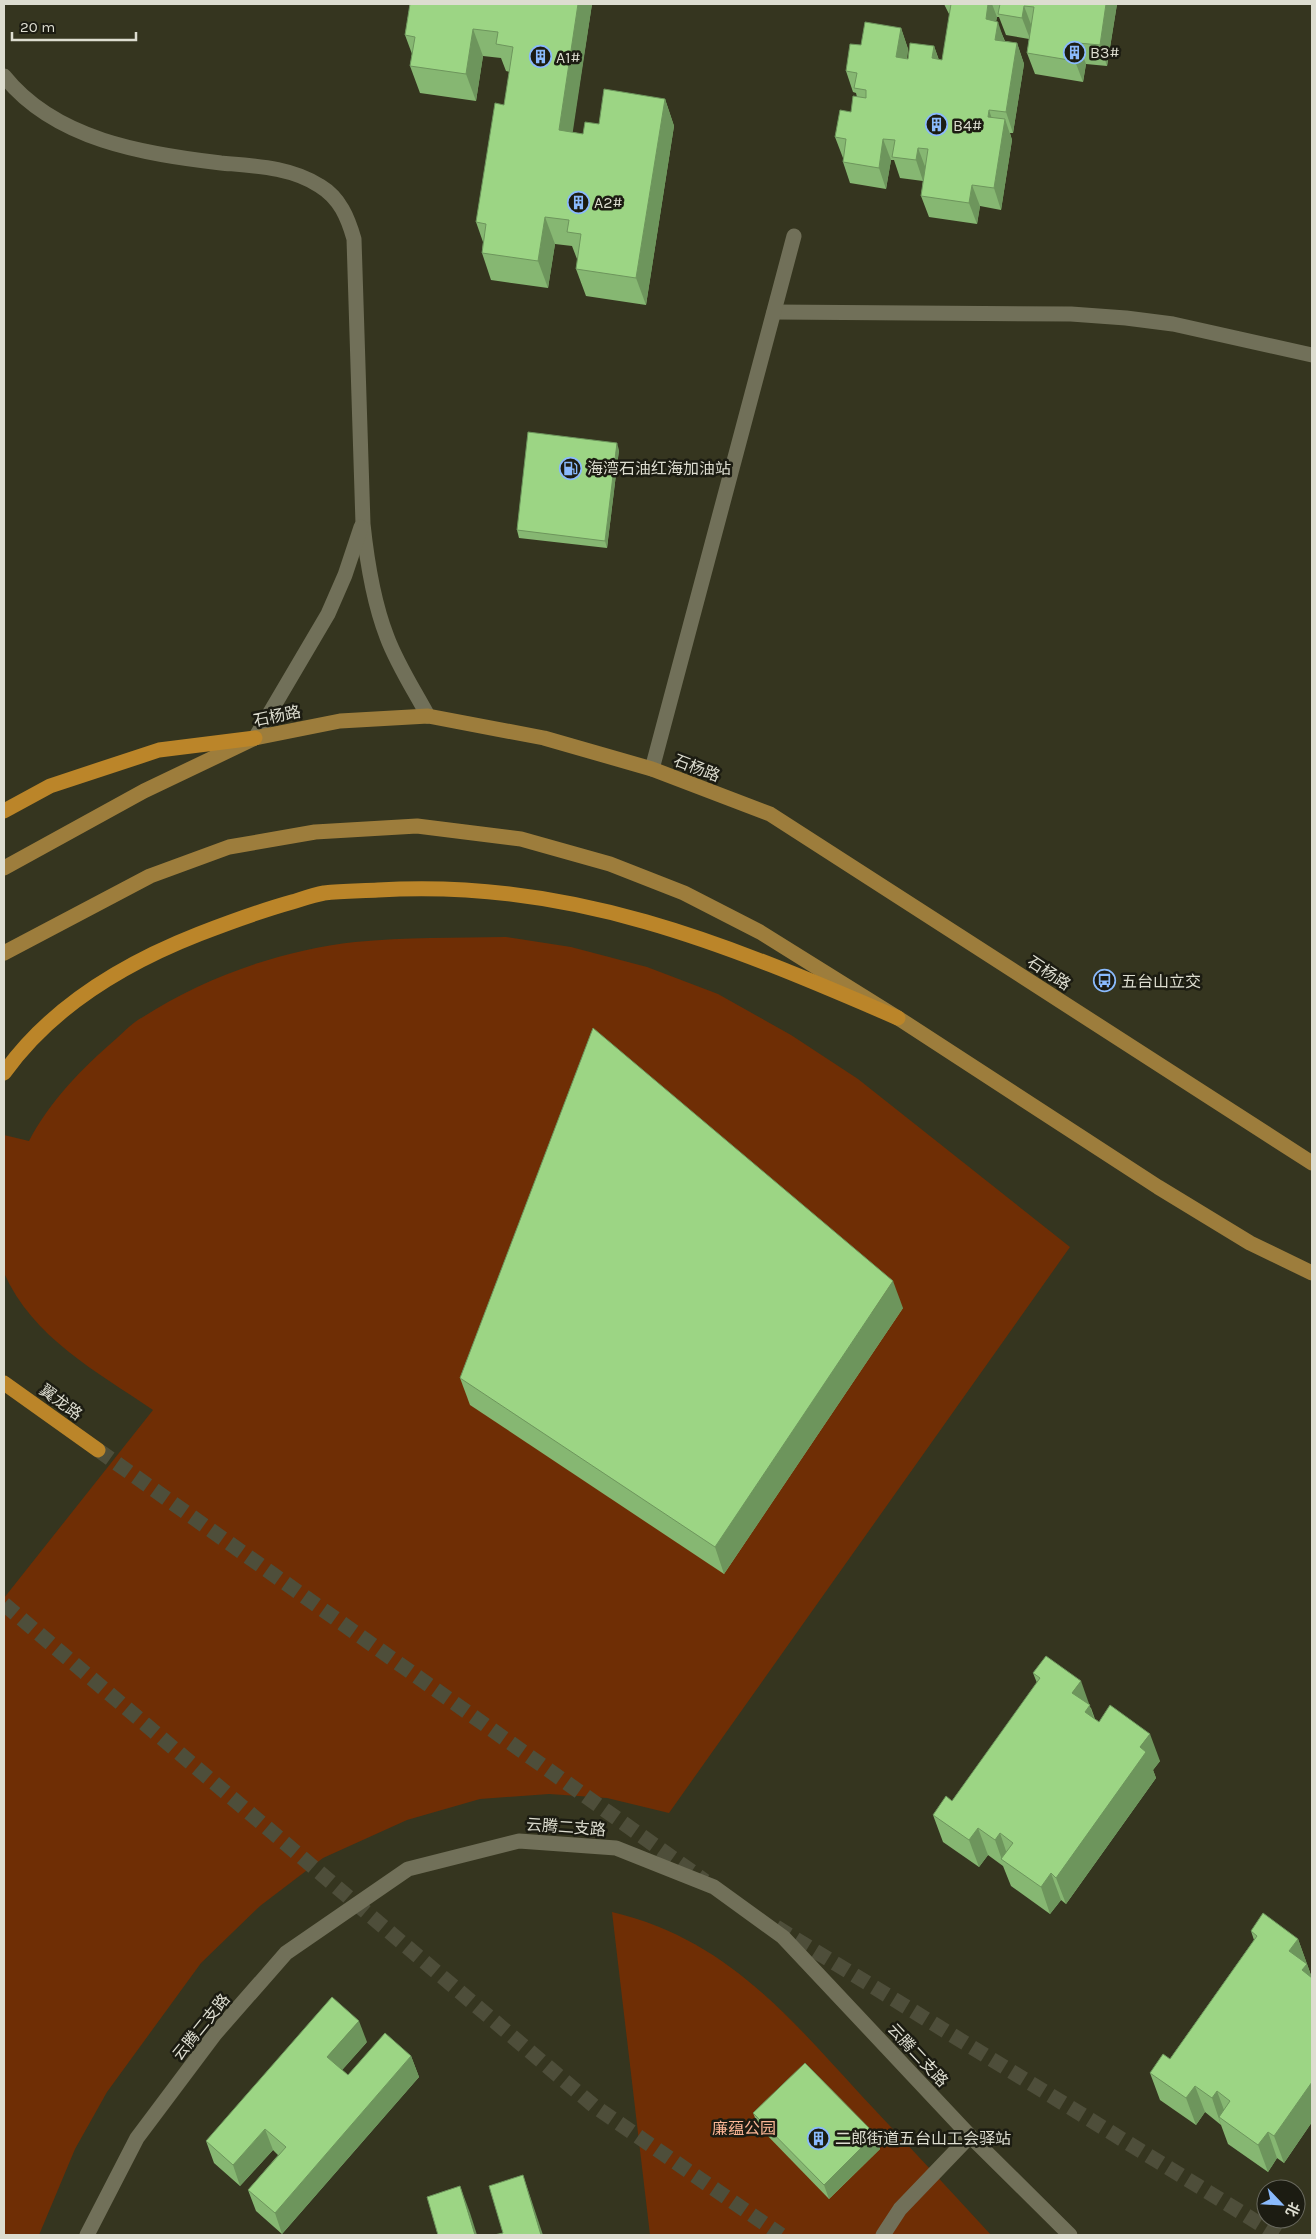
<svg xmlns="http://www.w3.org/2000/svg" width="1316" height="2239" viewBox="0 0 1316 2239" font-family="Karla,'Noto Sans SC',sans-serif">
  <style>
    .green { fill: #6f2e05 }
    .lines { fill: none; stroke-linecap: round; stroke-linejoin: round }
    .highway-tunnel { stroke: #4e4e3a; stroke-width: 15; stroke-dasharray: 15 8; stroke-linecap: butt }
    .minor { stroke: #717059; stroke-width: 15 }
    .major { stroke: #9d7d3c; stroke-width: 15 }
    .highway { stroke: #bb8529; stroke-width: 15 }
    .wall { fill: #86b772 }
    .shaded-wall { fill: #6d955c }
    .building { fill: #9cd584; stroke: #6d955c }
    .labels { text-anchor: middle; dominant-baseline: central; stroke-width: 5; stroke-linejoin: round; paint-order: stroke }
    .poi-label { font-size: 16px; fill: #ddddd0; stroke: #1c1c12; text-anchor: start }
    .street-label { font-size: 16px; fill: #ddddd0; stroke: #1c1c12 }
    .park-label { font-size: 16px; fill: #fcb796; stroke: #1c1c12 }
  </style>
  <rect width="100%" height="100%" fill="#35351f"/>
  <!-- green -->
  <g class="green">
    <path d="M506 937 571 947 647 967 718 994 791 1035 858 1079 1070 1247 669 1813 607 1798 549 1794 480 1799 407 1820 323 1858 260 1906 201 1963 107 2092 75 2149 39 2235H4V1598L153 1410C96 1371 33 1338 4 1273V1135L29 1141C50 1101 82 1068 117 1038 125 1031 133 1022 143 1017 205 977 282 950 355 942 405 937 456 938 506 937Z"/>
    <path d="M612 1912C723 1938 786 2013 860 2094 904 2141 948 2188 991 2235H650Z"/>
  </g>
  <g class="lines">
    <!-- highway-tunnel -->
    <g class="highway-tunnel">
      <path d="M98 1450 705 1881"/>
      <path d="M4 1604 594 2106 781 2235"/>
      <path d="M776 1927 1278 2235"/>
    </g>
    <!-- minor -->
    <g class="minor">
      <path d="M4 76C55 140 144 154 221 163 255 166 291 167 320 186 340 198 348 218 354 239L363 524C367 562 373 601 387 637 397 664 414 690 428 716"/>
      <path d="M774 312 1071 314 1126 318 1173 324 1312 355"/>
      <path d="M255 738 328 614 345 575 361 527"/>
      <path d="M652 769 794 236"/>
      <path d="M87 2235 137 2138 215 2034 286 1953 408 1869 519 1841 616 1848 714 1887 783 1937 970 2136 1070 2235"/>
      <path d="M883 2235 900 2209 970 2136"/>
    </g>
    <!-- major -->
    <g class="major">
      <path d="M4 868 144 791 255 738 340 721 428 716 544 738 652 769 770 814 1312 1163"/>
      <path d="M4 953 150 876 229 847 315 832 417 826 521 839 610 864 684 893 760 932 898 1018 1158 1187 1250 1243 1312 1273"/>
    </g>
    <!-- highway -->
    <g class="highway">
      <path d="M4 811 50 786 159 750 255 738"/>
      <path d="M4 1073C51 1007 125 963 199 934 230 922 260 911 292 902 302 899 313 895 324 893 342 891 360 891 378 890 569 878 727 944 898 1018"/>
      <path d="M4 1383 98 1450"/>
    </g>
  </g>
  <!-- wall -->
  <g class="wall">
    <path d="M410 4H592L572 132 583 134 599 124 665 99 674 126 646 305 586 296 576 269 578 259H577L572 246 555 244 548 288 491 280 482 253 483 242 476 222 504 105 510 72 506 71 501 58 483 56 476 101 420 93 410 66 412 54 405 35Z"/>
    <path d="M944 4H1117L1107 66 1086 64 1083 82 1035 74 1027 53 1029 39 1006 35 999 17H997L996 21 1005 41 1017 43 1024 64 1013 133H1010L1012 140 1001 210 980 206 977 224 929 217 921 196 923 181 900 178 894 160H891L886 189 850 183 843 162V158L835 137 851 112 857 97 856 93 853 92 846 71 861 45 901 28 908 49 907 59 934 46 939 60H942L950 16Z"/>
    <path d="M619 450 607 548 519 538 517 530Z"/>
    <path d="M903 1308 724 1574 470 1405 460 1378Z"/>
    <path d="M1033 1673 1091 1708 1095 1719 1160 1761 1153 1770 1156 1778 1066 1904 1061 1900 1050 1914 1011 1886 1003 1866 988 1855 979 1867 943 1842 933 1815 952 1801 1037 1683Z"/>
    <path d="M1251 1931 1298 1939 1312 1978V2122L1284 2163 1277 2158 1268 2172 1228 2144 1221 2125 1205 2112 1196 2125 1160 2100 1150 2073 1170 2059 1254 1940Z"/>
    <path d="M367 2042 342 2070 348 2075 411 2056 419 2077 282 2234 256 2211 248 2190 278 2155 273 2150 240 2186 214 2163 206 2141Z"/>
    <path d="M753 2113 875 2134 880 2149 829 2199 759 2127Z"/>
  </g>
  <!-- shaded-wall -->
  <g class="shaded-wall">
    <path d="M578 4H592L569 157 559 130Z"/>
    <path d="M988 4H992L997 17 993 41 986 19Z"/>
    <path d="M1106 4H1117L1107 66 1100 45Z"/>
    <path d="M1024 6 1032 27 1030 39 1022 18Z"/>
    <path d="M998 22 1005 43 995 40Z"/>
    <path d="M901 28 908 49 904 78 896 57Z"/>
    <path d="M473 29 483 56 476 101 466 74Z"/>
    <path d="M1017 43 1024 64 1013 133 1006 112Z"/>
    <path d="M1078 43 1086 64 1083 82 1075 61Z"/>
    <path d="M934 46 941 67 932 58Z"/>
    <path d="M665 99 674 126 646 305 636 278Z"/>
    <path d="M989 110 996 131 988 117Z"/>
    <path d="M1005 119 1012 140 1001 210 994 188Z"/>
    <path d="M883 139 891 160 886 189 879 168Z"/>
    <path d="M918 148 926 169 923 181 916 160Z"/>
    <path d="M972 185 980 206 977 224 969 203Z"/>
    <path d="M545 217 555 244 548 288 538 261Z"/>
    <path d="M617 443 619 450 607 548 605 541Z"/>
    <path d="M893 1281 903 1308 724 1574 715 1547Z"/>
    <path d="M1081 1681 1099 1732 1095 1739 1072 1693Z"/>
    <path d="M1150 1734 1160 1761 1153 1770 1156 1778 1066 1904 1056 1878 1140 1747Z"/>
    <path d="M978 1828 988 1855 979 1867 969 1840Z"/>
    <path d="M1000 1833 1009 1860H1002L995 1840Z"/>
    <path d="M1051 1873 1061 1900 1050 1914 1041 1887Z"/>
    <path d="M1298 1939 1312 1978V1997L1289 1951Z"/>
    <path d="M359 2021 367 2042 335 2078 327 2057Z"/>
    <path d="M411 2056 419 2077 282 2234 275 2213Z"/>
    <path d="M1312 2082V2122L1284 2163 1274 2136Z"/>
    <path d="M1195 2086 1205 2112 1196 2125 1186 2098Z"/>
    <path d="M1217 2091 1227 2118 1219 2117 1221 2125 1212 2098Z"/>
    <path d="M265 2129 273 2150 240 2186 233 2165Z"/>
    <path d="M1268 2132 1277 2158 1268 2172 1258 2145Z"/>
    <path d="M875 2134 880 2149 829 2199 824 2185Z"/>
    <path d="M523 2175 543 2235H541Z"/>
    <path d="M460 2186 470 2213 477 2235H475Z"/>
  </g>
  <!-- building -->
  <g class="building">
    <path d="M410 4H578L559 130 583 134 585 122 599 124 604 89 665 99 636 278 576 269 581 234 567 232 569 220 545 217 538 261 482 253 486 224 476 222 495 103 504 105 513 47 496 44 498 32 473 29 466 74 410 66 415 37 405 35Z"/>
    <path d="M951 4H988L986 19 998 22 995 40 1017 43 1006 112 989 110 988 117 1005 119 994 188 972 185 969 203 921 196 928 149 918 148 916 160 892 157 895 140 883 139 879 168 843 162 846 139 835 137 840 110 851 112 853 96 866 98V90L854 88 857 73 846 71 850 44 861 45 865 22 901 28 896 57 908 59 910 43 934 46 932 58 942 60Z"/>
    <path d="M1000 4H1106L1100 45 1078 43 1075 61 1027 53 1034 7 1024 6 1022 18 998 14Z"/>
    <path d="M528 432 617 443 605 541 517 530Z"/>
    <path d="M593 1028 893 1281 715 1547 460 1378Z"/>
    <path d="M1046 1656 1081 1681 1072 1693 1090 1705 1085 1712 1099 1722 1110 1705 1150 1734 1140 1747 1146 1752 1056 1878 1051 1873 1041 1887 1001 1859 1013 1843 1000 1833 995 1840 978 1828 969 1840 933 1815 946 1796 952 1801 1040 1678 1033 1673Z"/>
    <path d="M1263 1913 1298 1939 1289 1951 1307 1964 1302 1970 1312 1978V2082L1274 2136 1268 2132 1258 2145 1219 2117 1230 2101 1217 2091 1212 2098 1195 2086 1186 2098 1150 2073 1163 2054 1170 2059 1257 1936 1251 1931Z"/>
    <path d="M332 1997 359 2021 327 2057 348 2075 385 2033 411 2056 275 2213 248 2190 286 2147 265 2129 233 2165 206 2141Z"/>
    <path d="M805 2063 875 2134 824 2185 753 2113Z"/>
    <path d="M523 2175 541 2235H494L503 2233 489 2186Z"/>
    <path d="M460 2186 475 2235H438L427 2197Z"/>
  </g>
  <!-- icons -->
  <defs>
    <symbol id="building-ring" viewBox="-11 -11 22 22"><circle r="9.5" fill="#1c1c12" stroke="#8abafc" stroke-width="1.5"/><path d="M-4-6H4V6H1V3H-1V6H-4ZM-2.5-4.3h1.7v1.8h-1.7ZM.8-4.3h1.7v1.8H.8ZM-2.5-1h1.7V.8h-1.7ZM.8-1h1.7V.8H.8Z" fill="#8abafc"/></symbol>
    <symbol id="fuel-ring" viewBox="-11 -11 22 22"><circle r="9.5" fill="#1c1c12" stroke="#8abafc" stroke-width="1.5"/><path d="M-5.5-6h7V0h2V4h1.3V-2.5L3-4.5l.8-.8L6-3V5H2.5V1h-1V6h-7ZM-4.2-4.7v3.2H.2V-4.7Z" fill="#8abafc"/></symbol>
    <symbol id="bus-ring" viewBox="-11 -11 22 22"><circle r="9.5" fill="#1c1c12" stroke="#8abafc" stroke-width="1.5"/><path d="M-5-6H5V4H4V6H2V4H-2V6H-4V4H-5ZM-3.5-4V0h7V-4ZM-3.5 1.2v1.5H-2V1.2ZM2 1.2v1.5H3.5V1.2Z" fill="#8abafc"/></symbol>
  </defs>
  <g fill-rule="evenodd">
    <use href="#building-ring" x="1062" y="40" width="25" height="25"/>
    <use href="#building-ring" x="528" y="44" width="25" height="25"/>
    <use href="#building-ring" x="924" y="112" width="25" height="25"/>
    <use href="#building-ring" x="566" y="190" width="25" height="25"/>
    <use href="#fuel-ring" x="558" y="456" width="25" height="25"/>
    <use href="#bus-ring" x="1092" y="968" width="25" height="25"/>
    <use href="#building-ring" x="806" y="2126" width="25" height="25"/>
  </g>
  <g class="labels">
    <!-- poi labels -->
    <g class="poi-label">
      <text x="1090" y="52">B3#</text>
      <text x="556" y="57">A1#</text>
      <text x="953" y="125">B4#</text>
      <text x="594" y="202">A2#</text>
      <text x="587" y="468">海湾石油红海加油站</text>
      <text x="1121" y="981">五台山立交</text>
      <text x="835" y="2138">二郎街道五台山工会驿站</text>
    </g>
    <!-- street labels -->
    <g class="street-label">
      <text transform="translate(277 716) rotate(-12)">石杨路</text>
      <text transform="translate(697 768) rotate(21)">石杨路</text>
      <text transform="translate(1049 973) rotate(33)">石杨路</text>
      <text transform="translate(61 1402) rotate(36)">翼龙路</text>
      <text transform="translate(566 1827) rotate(4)">云腾二支路</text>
      <text transform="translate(201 2027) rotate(-51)">云腾二支路</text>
      <text transform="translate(918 2055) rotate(47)">云腾二支路</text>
    </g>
    <!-- park labels -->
    <g class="park-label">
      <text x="744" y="2128">廉蕴公园</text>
    </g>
  </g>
  <!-- border -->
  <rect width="1316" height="2239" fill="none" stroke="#ddddd0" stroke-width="10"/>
  <!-- north arrow -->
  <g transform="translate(1281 2204) rotate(115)"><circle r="24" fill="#1c1c12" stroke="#69695e"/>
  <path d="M0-4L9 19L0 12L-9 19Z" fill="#8abafc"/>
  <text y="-8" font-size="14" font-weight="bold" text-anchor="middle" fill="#ddddd0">北</text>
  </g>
  <!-- scale -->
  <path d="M12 32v8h124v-8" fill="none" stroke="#ddddd0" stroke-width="2.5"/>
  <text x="20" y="32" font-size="15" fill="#ddddd0" stroke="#1c1c12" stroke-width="4" paint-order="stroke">20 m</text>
</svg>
